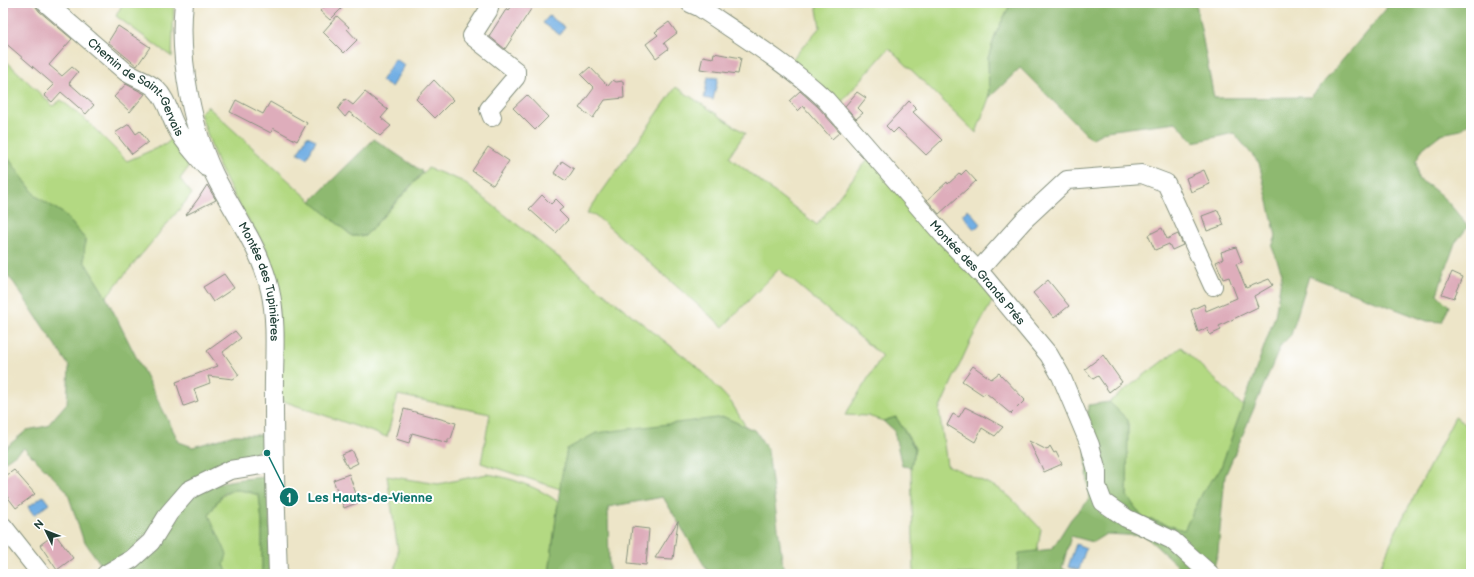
<svg xmlns="http://www.w3.org/2000/svg" width="1474" height="577" viewBox="0 0 1474 577" font-family="'Balsamiq Sans',sans-serif">
  <style>
    .green { fill: #b3d982; stroke: #698b5b }
    .forest { fill: #8eb970; stroke: #567b52 }
    .water { fill: #72afe4; stroke: #48768c }
    .building { fill: #deadbb }
    .lines { fill: none; stroke-linecap: round; stroke-linejoin: round }
    .minor-casing { stroke: #86917e; stroke-width: 20 }
    .minor { stroke: #fff; stroke-width: 18 }
    .labels { text-anchor: middle; dominant-baseline: central; stroke-width: 4; stroke-linejoin: round; paint-order: stroke }
    .street-label { font-size: 12px; fill: #1f3d34; stroke: #fff }
    .leader { fill: none; stroke: #0f766e; stroke-width: 1.5 }
    .callout-dot { fill: #0f766e; stroke: #fff; stroke-width: 1.5 }
    .mark-label { font-size: 12px; text-anchor: middle; font-weight: bold; fill: #fff }
    .callout-label { font-size: 13px; text-anchor: middle; font-weight: bold; fill: #0f766e; stroke: #fff; stroke-width: 4; stroke-linejoin: round; paint-order: stroke }
  </style>
  <rect width="100%" height="100%" fill="#fff"/>
  <filter id="ink" filterUnits="userSpaceOnUse"><feTurbulence type="fractalNoise" baseFrequency=".025" numOctaves="2"/><feDisplacementMap in="SourceGraphic" scale="8" xChannelSelector="R" yChannelSelector="G"/><feConvolveMatrix kernelMatrix="1 2 1 2 8 2 1 2 1" color-interpolation-filters="sRGB"/></filter>
  <filter id="wash" filterUnits="userSpaceOnUse"><feTurbulence type="fractalNoise" baseFrequency=".012" numOctaves="4" result="noise"/><feDisplacementMap in="SourceGraphic" scale="16" xChannelSelector="R" yChannelSelector="G"/><feGaussianBlur stdDeviation="0.9" result="paint"/><feColorMatrix in="noise" values="0 0 0 0 0 0 0 0 0 0 0 0 0 0 0 0 0 1.4 0 .05"/><feComposite in="paint" operator="in"/></filter>
  <g filter="url(#wash)">
    <rect width="100%" height="100%" fill="#ede5c8"/>
    <!-- green -->
    <g class="green">
      <path d="M123 3H174L172 57 116 16Z"/>
      <path d="M816 3H1011L996 33 988 58 989 98 976 133 889 48 838 106 788 64 820 27Z"/>
      <path d="M3 58 53 106 61 100 87 121 127 161 166 144 175 136 187 162 188 168 180 179 192 194 106 297 84 261 85 239 64 214 36 196 3 151Z"/>
      <path d="M676 87 745 133 729 157 817 225 870 156 995 296 970 342 939 410 947 465 998 488 1011 498 1041 529 1033 574H914L911 467 915 448 896 417 883 421 868 416 845 415 882 356 779 269 723 327 595 215 587 213Z"/>
      <path d="M207 106 311 201 352 236H365L428 168 462 181 700 369 731 402 746 427 724 417 567 449 560 489 481 463 490 414 398 395 387 437 283 401 280 397 278 288 273 267 266 248 235 198 217 162 200 113Z"/>
      <path d="M1181 347 1243 406 1220 470 1204 490 1184 531 1142 517 1127 496 1128 420 1109 402Z"/>
      <path d="M1455 417 1469 426 1471 424V574H1377L1396 531Z"/>
      <path d="M487 474C509 477 541 488 558 502L549 574H395L398 551 387 476 438 484Z"/>
      <path d="M238 489 259 495 262 522V574H229L224 565 209 515C218 501 221 493 238 489Z"/>
    </g>
    <!-- forest -->
    <g class="forest">
      <path d="M1011 3H1196L1214 98 1311 97 1386 9 1387 3H1471V121L1461 130 1441 134 1423 148 1416 161 1418 179C1441 192 1452 206 1468 227L1455 243 1437 294 1449 306 1442 322 1427 321 1309 276 1291 335 1281 345 1225 476 1218 552 1212 574H1174L1177 565 1145 536 1106 534 1093 542 1071 536 1062 568 1072 574H1017L1019 553 1052 549 1071 519 1089 499 1086 456 1088 405 1109 402 1128 420 1127 496 1142 517 1184 530 1204 490 1220 470 1275 316 1282 273 1272 247 1276 236 1259 163 1234 133 1194 142 1176 122 1106 131 1091 139 1020 68 989 98 988 58 996 33Z"/>
      <path d="M374 139 423 172 365 236H352L311 201Z"/>
      <path d="M3 151 36 196 64 214 85 239 84 261 106 297 179 442 193 447 234 435H264V449L206 472 127 555 101 565 83 539 67 491 24 448 3 463V450L27 430 47 426 67 403 69 366 14 283 3 270Z"/>
      <path d="M724 417 756 431 768 451 784 574H714L707 570 663 497 608 507 609 574H549L561 479 567 449 596 433Z"/>
      <path d="M896 417 915 449 911 467 902 466 894 431 883 421Z"/>
      <path d="M266 477 268 482 272 574H262V522L259 495C228 486 225 487 209 515L227 554 224 565 229 574H118C135 561 154 550 167 534 175 525 178 514 185 505 202 481 238 479 266 477Z"/>
    </g>
    <!-- water -->
    <g class="water">
      <path d="M549 16 565 27 560 35 543 23Z"/>
      <path d="M395 59 405 65 391 87 381 81Z"/>
      <path d="M708 77 718 78 713 100 704 98Z"/>
      <path d="M307 136 316 140 307 158 298 153Z"/>
      <path d="M968 209 981 224 974 229 962 215Z"/>
      <path d="M43 496 49 504 34 515 28 507Z"/>
      <path d="M1076 544 1086 548 1079 570 1068 567Z"/>
    </g>
    <g id="blocks">
      <!-- building -->
      <g class="building">
        <path d="M3 3H33L39 11 72 39 49 65 62 76 72 67 78 72 69 83 94 105 86 114 61 92 52 102 44 95 54 85 3 41Z"/>
        <path d="M328 3 343 7 330 20 320 11Z"/>
        <path d="M514 3H535L505 49 489 36 507 8 509 10Z"/>
        <path d="M337 16 349 27 347 29 357 40 344 53 323 32Z"/>
        <path d="M669 22 677 33 664 43 668 49 656 58 646 44 658 35 655 32Z"/>
        <path d="M118 26 150 47 137 66 108 42Z"/>
        <path d="M714 53 741 58 738 74 700 69 703 56 713 58Z"/>
        <path d="M590 67 608 86 613 80 616 82 623 81 624 98 605 100 593 118 579 108 594 88 581 75Z"/>
        <path d="M434 80 453 100 435 118 416 99Z"/>
        <path d="M126 84 145 94 130 112 114 97Z"/>
        <path d="M800 91 818 107 840 132 832 139 803 106 798 111 789 101Z"/>
        <path d="M365 92 388 110 381 118 391 126 380 136 349 112 345 117 338 109 345 99 353 105Z"/>
        <path d="M857 92 866 98 858 108 863 113 856 119 845 106Z"/>
        <path d="M527 95 548 117 535 130 513 108Z"/>
        <path d="M236 100 263 114 270 102 307 123 297 141 273 128 271 133 230 112Z"/>
        <path d="M909 101 917 109 913 112 942 140 926 155 898 128 893 133 886 126Z"/>
        <path d="M129 124 136 134 140 131 148 142 132 154 115 133Z"/>
        <path d="M488 147 509 161 493 185 472 171Z"/>
        <path d="M562 161 574 169 566 181 554 173Z"/>
        <path d="M966 170 976 181 939 214 927 200 947 182 948 184 960 173 961 175Z"/>
        <path d="M1204 170 1210 184 1191 192 1186 178Z"/>
        <path d="M207 185 216 200 186 215 198 199Z"/>
        <path d="M542 195 551 204 556 199 564 207 559 211 568 220 556 233 529 209Z"/>
        <path d="M1218 210 1224 225 1207 231 1202 216Z"/>
        <path d="M1162 228 1167 239 1178 234 1183 245 1172 250 1169 244 1155 250 1148 235Z"/>
        <path d="M1236 247 1242 262 1236 264 1246 288 1269 279 1273 285 1254 296 1258 307 1219 326 1221 330 1210 335 1207 328 1198 332 1191 310 1204 304 1206 311 1237 298 1229 277 1223 279 1216 262 1223 259 1221 252Z"/>
        <path d="M1452 272 1463 277 1454 298 1442 294Z"/>
        <path d="M224 274 234 288 213 302 203 287Z"/>
        <path d="M1048 280 1069 306 1054 318 1033 293Z"/>
        <path d="M235 331 241 338 223 352 239 375 233 379 208 376 210 383 194 389 198 401 184 406 176 382 218 366 207 351Z"/>
        <path d="M1103 355 1122 382 1109 392 1098 376 1093 379 1085 369Z"/>
        <path d="M973 366 991 379 999 373 1025 400 1011 414 986 393 983 395 962 381Z"/>
        <path d="M965 407 985 417 1003 427 995 436 982 428 975 442 947 425 953 414 959 417Z"/>
        <path d="M404 409 456 423 451 439H448V443L412 433 409 443 396 439Z"/>
        <path d="M1029 441 1047 450 1050 446 1054 453 1056 452 1062 464 1044 472Z"/>
        <path d="M351 450 358 463 348 468 341 454Z"/>
        <path d="M14 470 35 494 16 508 3 491V478Z"/>
        <path d="M349 474 359 502 344 508 333 480Z"/>
        <path d="M678 521 673 559 655 558Z"/>
        <path d="M632 527 649 529 646 565 628 563Z"/>
        <path d="M55 534 73 558 57 570 40 545Z"/>
      </g>
    </g>
  </g>
  <g filter="url(#ink)">
    <use href="#blocks" fill-opacity="0" stroke="#86917e" stroke-width="1"/>
    <g class="lines">
      <defs>
        <g id="minor">
          <path id="s1" d="M46 3 126 72C136 79 148 81 156 89 167 99 169 114 176 127 183 142 196 154 206 167"/>
          <path id="s2" d="M184 3C178 58 192 133 218 182 237 218 261 250 270 290 278 324 273 367 274 402 274 459 276 517 278 574"/>
          <path d="M490 3 488 11 472 36 516 71V77L489 109 492 117"/>
          <path id="s3" d="M690 3 699 7C742 36 788 64 826 100L945 237 985 278 1049 355 1061 376 1090 445 1097 471V486L1103 502 1126 518 1172 540 1210 574"/>
          <path d="M978 271 1023 221 1067 180 1142 174 1166 183 1213 286"/>
          <path d="M3 526 41 574"/>
          <path d="M106 574 132 559 151 542 169 513 189 490 230 470 274 463"/>
        </g>
      </defs>
      <!-- minor casing -->
      <use href="#minor" class="minor-casing"/>
      <!-- minor -->
      <use href="#minor" class="minor"/>
    </g>
  </g>
  <g class="labels">
    <!-- street labels -->
    <g class="street-label">
      <text stroke="none"><textPath href="#s1" startOffset="125">Chemin de Saint-Gervais</textPath></text>
      <text stroke="none"><textPath href="#s3" startOffset="397">Montée des Grands Prés</textPath></text>
      <text stroke="none"><textPath href="#s2" startOffset="294">Montée des Tupinières</textPath></text>
    </g>
  </g>
  <!-- callouts -->
  <path class="leader" d="M267 453L289 497"/>
  <g class="callout-dot">
    <circle cx="267" cy="453" r="4"/>
    <circle cx="289" cy="497" r="10"/>
  </g>
  <g class="mark-label">
    <text x="289" y="502">1</text>
  </g>
  <g class="callout-label">
    <text x="370" y="502">Les Hauts-de-Vienne</text>
  </g>
  <!-- margin -->
  <rect width="1474" height="577" fill="none" stroke="#fff" stroke-width="16"/>
  <!-- north arrow -->
  <g transform="translate(46 531) rotate(313)" stroke="#ffffff" stroke-width="3" paint-order="stroke">
  <path d="M0-3L7 15L0 10L-7 15Z" fill="#1f3d34"/>
  <text y="-6" font-size="11" font-weight="bold" text-anchor="middle" fill="#1f3d34">N</text>
  </g>
</svg>
